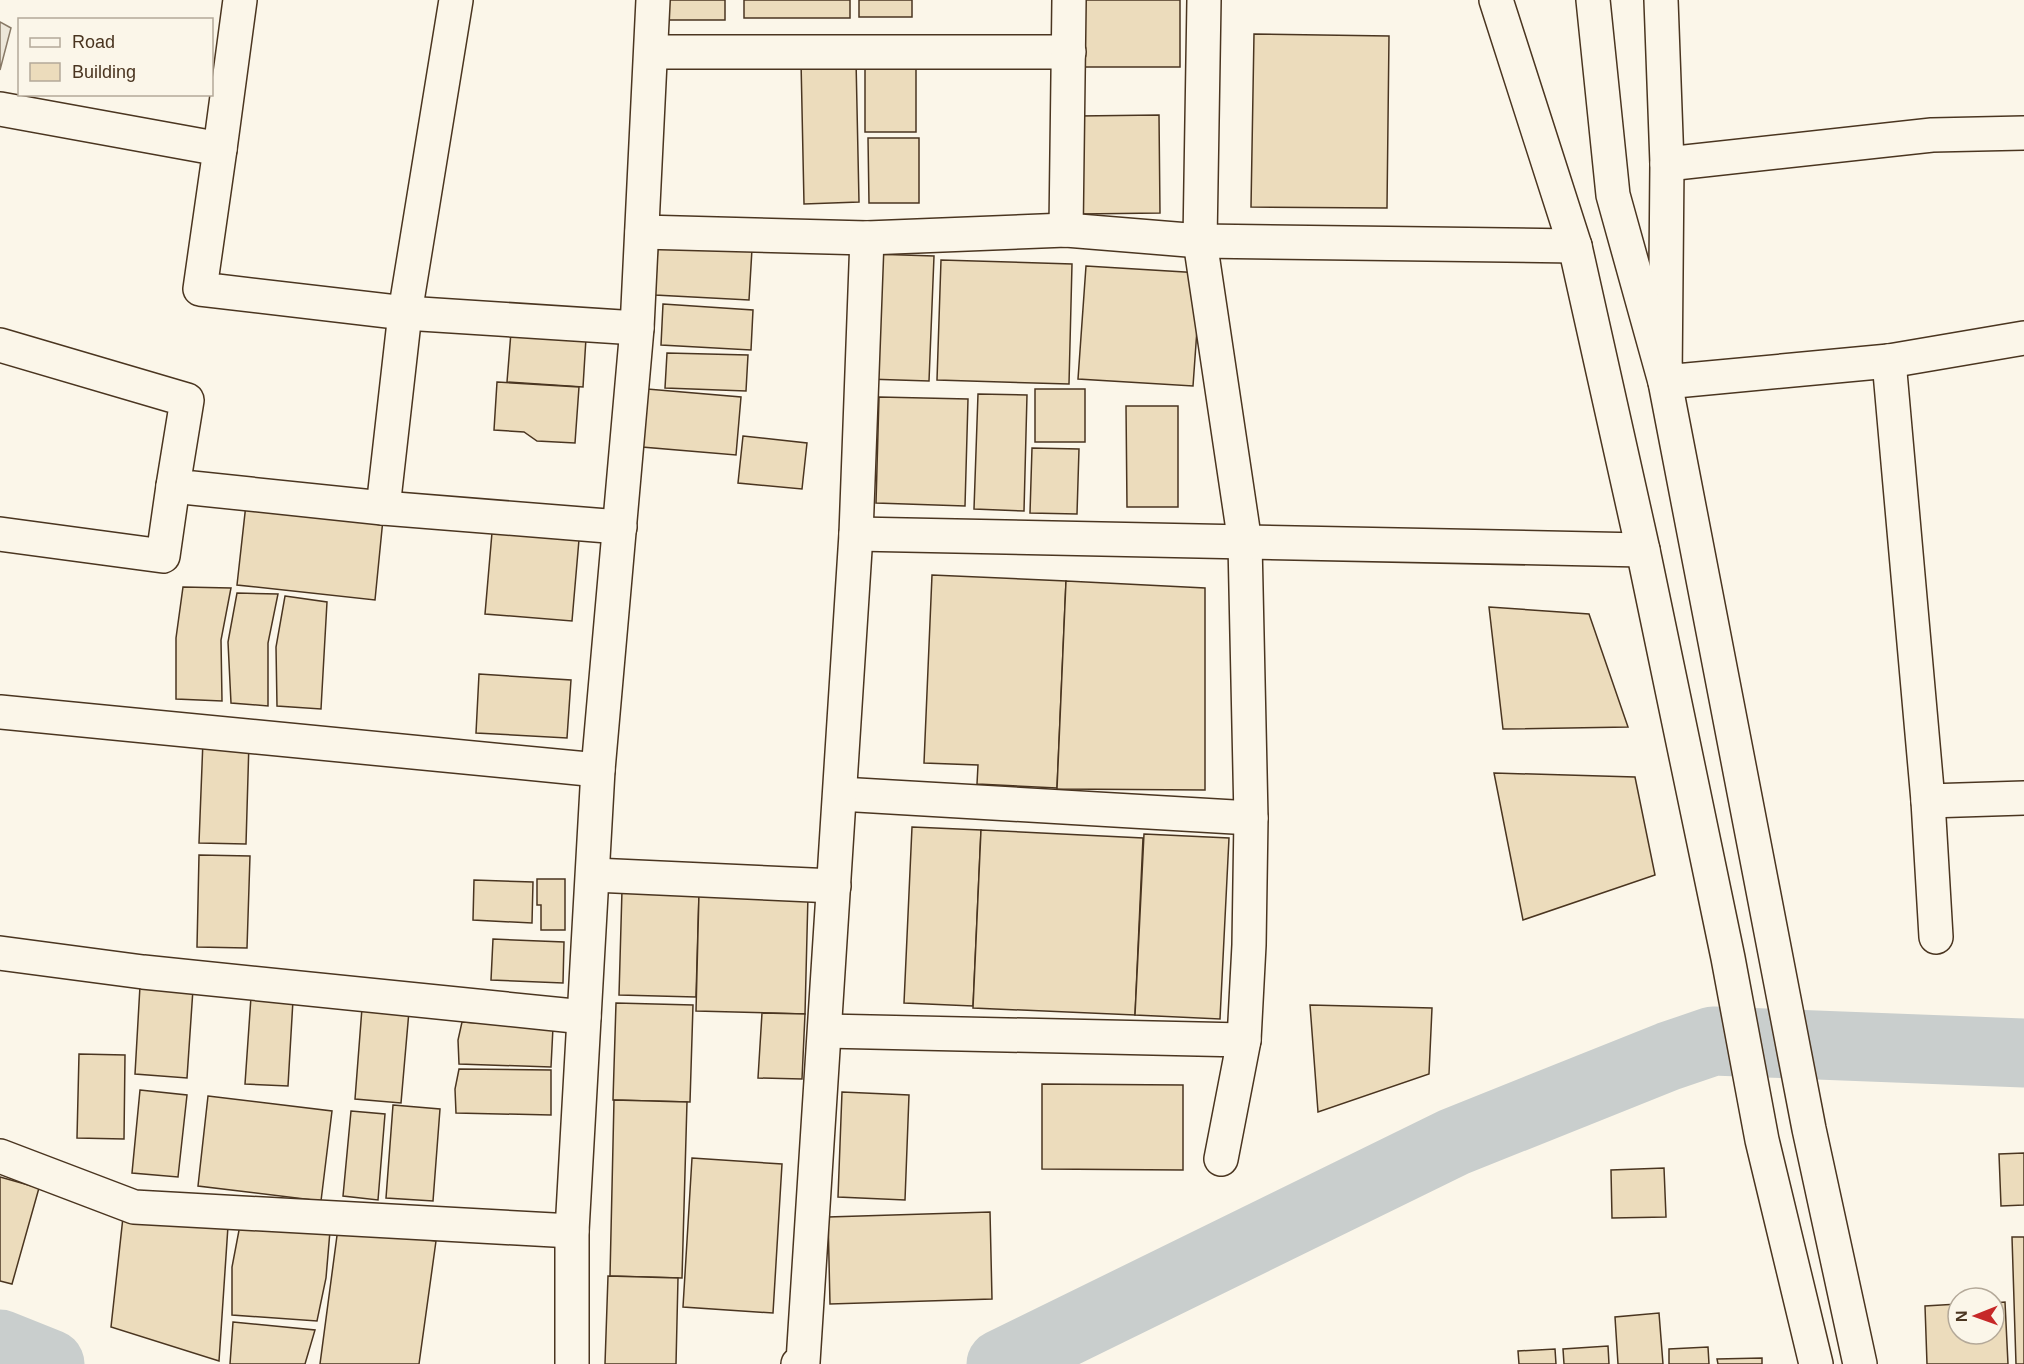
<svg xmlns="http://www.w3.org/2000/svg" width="2024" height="1364" viewBox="0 0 2024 1364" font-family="Arial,sans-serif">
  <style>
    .parking { fill: #ede7d9; stroke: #887966; stroke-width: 1.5 }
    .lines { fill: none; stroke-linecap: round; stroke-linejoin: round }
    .river { stroke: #c9cecd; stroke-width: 69 }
    .building { fill: #ecdcbc; stroke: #4a3520; stroke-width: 1.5 }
    .street-casing { stroke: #4a3520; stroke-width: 36 }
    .primary-casing { stroke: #4a3520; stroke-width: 36 }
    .street { stroke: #fbf6e9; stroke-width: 33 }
    .primary { stroke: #fbf6e9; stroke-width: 33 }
  </style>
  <rect width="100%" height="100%" fill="#fbf6e9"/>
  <!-- parking -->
  <path class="parking" d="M0 22 11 28 0 70Z"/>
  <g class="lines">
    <!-- river -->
    <g class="river">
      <path d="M0 1344 50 1364"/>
      <path d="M1001 1364 1454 1142 1669 1056 1713 1041 2024 1053"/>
    </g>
  </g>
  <!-- building -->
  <g class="building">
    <rect x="666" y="0" width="59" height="20"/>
    <rect x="744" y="0" width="106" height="18"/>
    <rect x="859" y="0" width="53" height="17"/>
    <rect x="1078" y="0" width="102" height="67"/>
    <path d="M1254 34 1389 36 1387 208 1251 207Z"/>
    <path d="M856 60 859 202 804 204 801 61Z"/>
    <rect x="865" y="62" width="51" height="70"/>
    <path d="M1159 115 1160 213 1079 214 1078 116Z"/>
    <path d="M868 138H919V203H869Z"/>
    <path d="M658 244 752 249 749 300 655 295Z"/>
    <path d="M872 254 934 256 929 381 867 379Z"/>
    <path d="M941 260 1072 264 1069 384 937 380Z"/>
    <path d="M1086 266 1201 273 1193 386 1078 379Z"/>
    <path d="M663 304 753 310 751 350 661 345Z"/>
    <path d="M511 332 586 338 583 387 507 382Z"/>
    <path d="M667 353 748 355 746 391 665 388Z"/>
    <path d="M497 382 579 387 575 443 537 441 524 432 494 430Z"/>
    <path d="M647 389 741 397 736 455 642 447Z"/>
    <rect x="1035" y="389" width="50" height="53"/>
    <path d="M978 394 1027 395 1024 511 974 509Z"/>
    <path d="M879 397 968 399 965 506 876 503Z"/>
    <path d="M1126 406H1178V507H1127Z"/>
    <path d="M743 436 807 443 802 489 738 483Z"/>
    <path d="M1032 448 1079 449 1077 514 1030 513Z"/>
    <path d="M246 504 383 519 375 600 237 585Z"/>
    <path d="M493 521 580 528 572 621 485 614Z"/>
    <path d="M932 575 1066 581 1057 788 977 784 978 765 924 763Z"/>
    <path d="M1066 581 1205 588V790L1057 789Z"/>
    <path d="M183 587 231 588 221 640 222 701 176 699V638Z"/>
    <path d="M237 593 278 594 268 643V706L231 703 228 642Z"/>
    <path d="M285 596 327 602 321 709 277 706 276 647Z"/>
    <path d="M1489 607 1589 614 1628 727 1503 729Z"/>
    <path d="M479 674 571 680 567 738 476 733Z"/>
    <path d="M203 740 249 742 246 844 199 843Z"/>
    <path d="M1494 773 1635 777 1655 875 1523 920Z"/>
    <path d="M912 827 981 830 973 1006 904 1003Z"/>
    <path d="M981 830 1143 838 1135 1015 973 1008Z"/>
    <path d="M1144 834 1229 838 1220 1019 1135 1015Z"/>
    <path d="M199 855 250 856 247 948 197 947Z"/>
    <path d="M537 879H565V930H541V905H537Z"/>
    <path d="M474 880 533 882 532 923 473 920Z"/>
    <path d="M622 890 699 893 696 997 619 995Z"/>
    <path d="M699 893 808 895 805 1014 696 1011Z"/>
    <path d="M493 939 564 942 563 983 491 980Z"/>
    <path d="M140 986 193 989 187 1078 135 1074Z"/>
    <path d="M251 997 293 1000 288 1086 245 1084Z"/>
    <path d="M616 1003 693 1005 690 1102 613 1100Z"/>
    <path d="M1310 1005 1432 1008 1429 1074 1318 1112Z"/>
    <path d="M362 1008 409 1011 401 1103 355 1099Z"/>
    <path d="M762 1013 805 1014 802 1079 758 1078Z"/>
    <path d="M462 1022 553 1027 551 1067 459 1064 458 1040Z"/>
    <path d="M79 1054 125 1055 124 1139 77 1138Z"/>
    <path d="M459 1069 551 1070V1115L456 1113 455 1089Z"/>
    <path d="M1042 1084 1183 1085V1170L1042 1169Z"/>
    <path d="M140 1090 187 1095 178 1177 132 1173Z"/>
    <path d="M842 1092 909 1095 905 1200 838 1197Z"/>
    <path d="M208 1096 332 1111 321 1201 198 1186Z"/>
    <path d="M614 1100 687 1102 682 1278 610 1276Z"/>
    <path d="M393 1105 440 1109 433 1201 386 1198Z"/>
    <path d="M351 1111 385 1114 378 1200 343 1196Z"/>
    <path d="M2024 1153V1205L2001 1206 1999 1154Z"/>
    <path d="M692 1158 782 1164 773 1313 683 1307Z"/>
    <path d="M1664 1168 1666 1217 1612 1218 1611 1170Z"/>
    <path d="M0 1177 39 1188 12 1284 0 1281Z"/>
    <path d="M124 1208 228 1226 219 1361 111 1327Z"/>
    <path d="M990 1212 992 1299 830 1304 828 1217Z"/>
    <path d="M240 1225 330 1231 326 1278 317 1321 232 1315V1267Z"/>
    <path d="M338 1228 436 1241 419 1364H320Z"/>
    <path d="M2012 1237H2024V1364H2016Z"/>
    <path d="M608 1276 678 1278 676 1364H605Z"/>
    <path d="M2005 1302 2008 1364H1927L1925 1306 1958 1304V1334H1994V1303Z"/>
    <path d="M1659 1313 1663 1364H1618L1615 1317Z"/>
    <path d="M233 1322 315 1330 305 1364H230Z"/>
    <path d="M1608 1346 1609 1364H1564L1563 1349Z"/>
    <path d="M1708 1347 1709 1364H1669V1349Z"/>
    <path d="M1555 1349 1556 1364H1519L1518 1351Z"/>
    <path d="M1762 1358V1364H1718L1717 1359Z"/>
  </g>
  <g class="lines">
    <defs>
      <g id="street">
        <path d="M1204 0 1200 241 1245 543 1251 818 1249 945 1244 1040 1221 1159"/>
        <path d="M1661 0 1667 164 1665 382 1889 361 2024 338"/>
        <path d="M652 52H1069"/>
        <path d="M0 109 220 149 200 289 405 313 637 328"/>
        <path d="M220 149 240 0"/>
        <path d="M1667 164 1932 135 2024 133"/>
        <path d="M1066 230 1069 0"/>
        <path d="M642 232 867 238 1066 230 1200 241 1575 246"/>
        <path d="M0 345 187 400 173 486 383 508 620 527"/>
        <path d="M1889 361 1928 801 1936 937"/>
        <path d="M383 508 405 313 456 0"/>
        <path d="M0 534 163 556 173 486"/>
        <path d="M856 534 1643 550"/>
        <path d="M0 712 598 770"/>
        <path d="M840 794 1251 818"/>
        <path d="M1928 801 2024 798"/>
        <path d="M594 875 834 886"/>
        <path d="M0 953 143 972 584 1017"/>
        <path d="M825 1031 1244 1040"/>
        <path d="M0 1156 134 1207 572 1231"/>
        <path d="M572 1364V1231L598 770 637 328 653 0"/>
        <path d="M798 1364 803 1362 856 534 867 238"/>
      </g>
      <g id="primary">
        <path d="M1496 0 1575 246 1643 550 1728 958 1762 1140 1816 1364"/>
        <path d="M1593 0 1613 195 1665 382 1809 1129 1860 1364"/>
      </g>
    </defs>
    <!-- street casing -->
    <use href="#street" class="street-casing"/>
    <!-- primary casing -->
    <use href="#primary" class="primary-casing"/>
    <!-- street -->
    <use href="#street" class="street"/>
    <!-- primary -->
    <use href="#primary" class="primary"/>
  </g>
  <!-- legend -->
  <rect x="18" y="18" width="195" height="78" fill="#fbf6e9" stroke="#b4a999" stroke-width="1.5"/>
  <rect x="30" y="38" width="30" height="9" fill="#fbf6e9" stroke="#b4a999" stroke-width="1.5"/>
  <text x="72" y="48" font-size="18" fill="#4a3520">Road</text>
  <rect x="30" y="63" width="30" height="18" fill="#ecdcbc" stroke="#b4a999" stroke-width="1.5"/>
  <text x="72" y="78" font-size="18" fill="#4a3520">Building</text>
  <!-- north arrow -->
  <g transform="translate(1976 1316) rotate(269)"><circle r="28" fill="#fbf6e9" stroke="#b4a999" stroke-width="1.5"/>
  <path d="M0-4.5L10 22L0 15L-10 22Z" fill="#c62828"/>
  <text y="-9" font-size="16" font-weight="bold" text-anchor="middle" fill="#4a3520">N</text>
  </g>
</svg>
